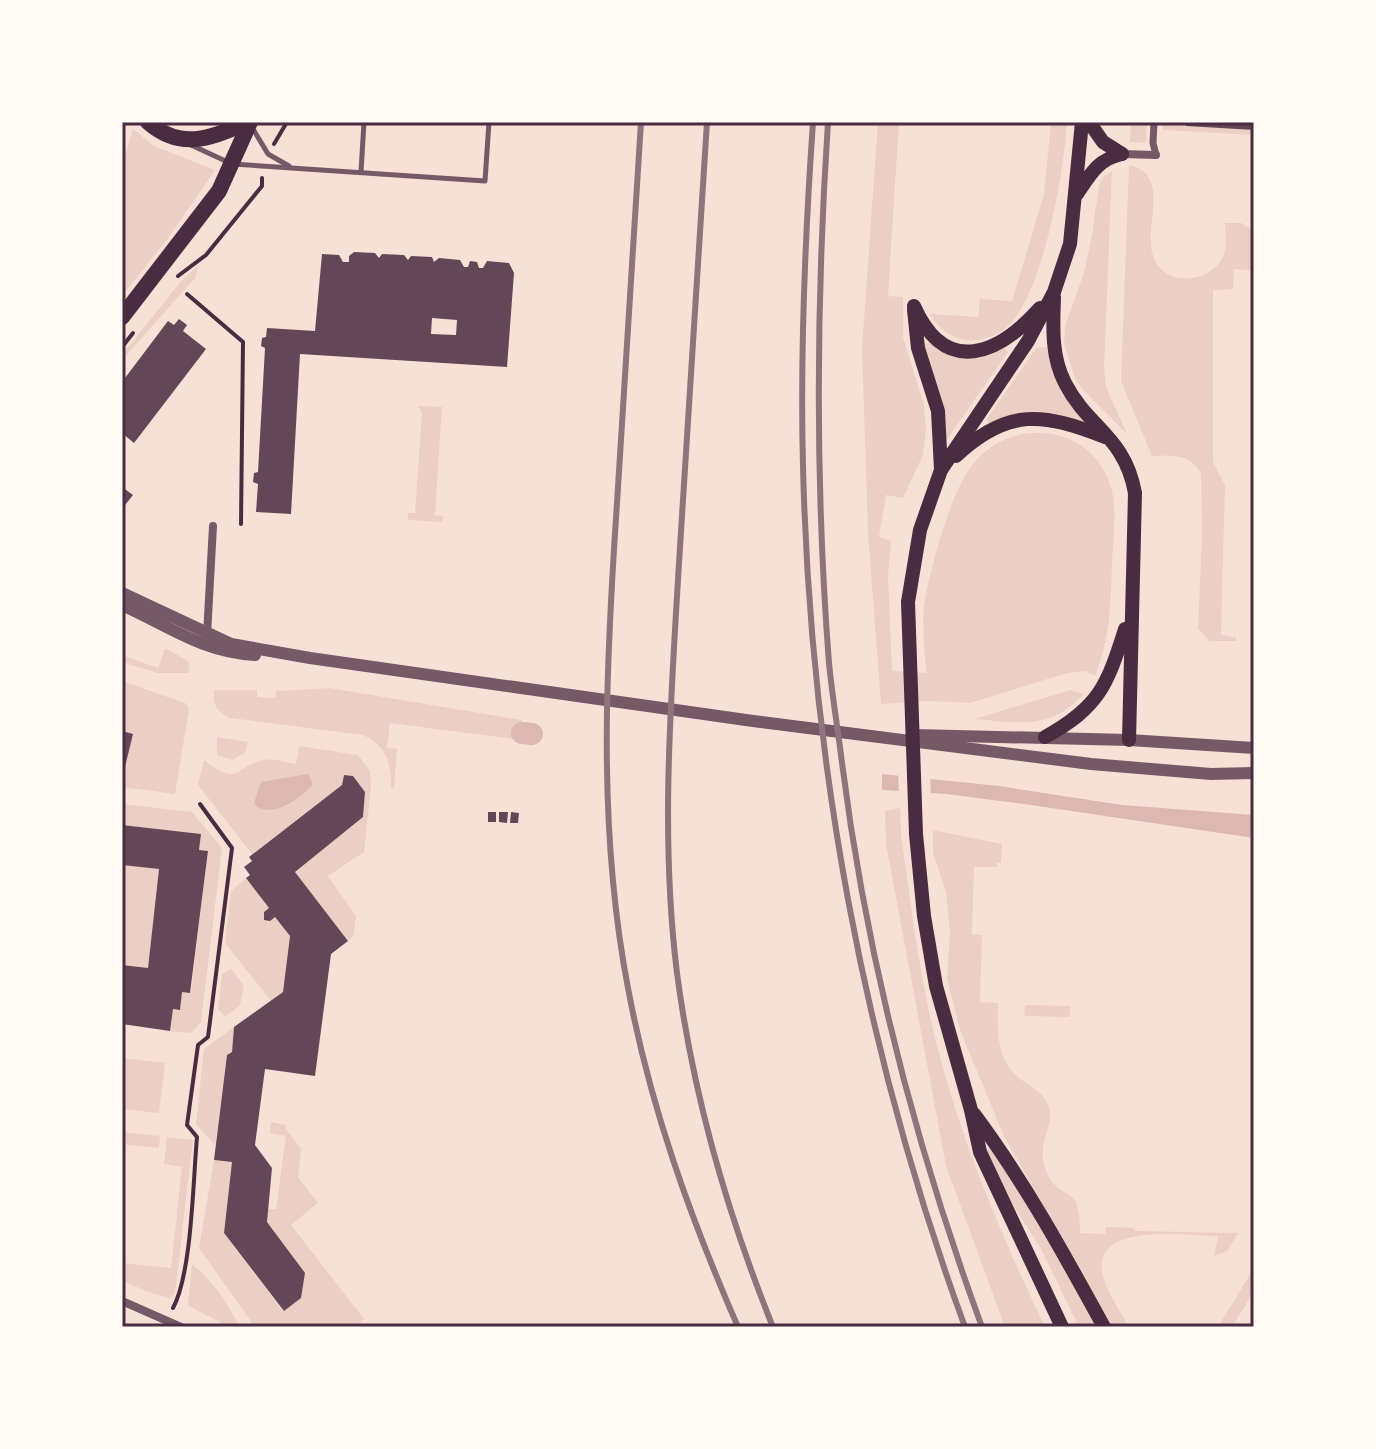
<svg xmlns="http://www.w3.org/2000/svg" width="1376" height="1449" viewBox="0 0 1376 1449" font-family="'PT Sans Narrow',sans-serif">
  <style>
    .green { fill: #ebcfc5 }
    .water { fill: #dcb8b0 }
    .pier { fill: #f7e1d7 }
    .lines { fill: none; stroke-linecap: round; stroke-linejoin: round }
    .canal { stroke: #dcb8b0; stroke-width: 22 }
    .building { fill: #644757; fill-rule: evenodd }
    .path { stroke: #4a2c40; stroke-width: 4 }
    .service { stroke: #755966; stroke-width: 5 }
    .pedestrian { stroke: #755966; stroke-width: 7 }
    .minor { stroke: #755966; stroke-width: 8 }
    .tertiary { stroke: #755966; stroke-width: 12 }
    .secondary { stroke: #4a2c40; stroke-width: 14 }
    .primary { stroke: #4a2c40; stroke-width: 16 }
    .rail { stroke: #8f747c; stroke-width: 6 }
    .neatline { fill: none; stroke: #4a2c40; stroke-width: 3 }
  </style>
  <rect width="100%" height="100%" fill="#f7e1d7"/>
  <!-- green -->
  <g class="green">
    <path d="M878 122H899L888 296 903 297V337L924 405 926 429 923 455 903 498 886 495 879 537 891 541 888 575 892 671 926 673C925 650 921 623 925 600 931 566 950 496 970 468 1006 416 1089 422 1110 484 1118 508 1113 539 1112 563 1111 602 1110 640 1095 676L1085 671 1067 673 970 703 927 701 881 704 868 533 862 348Z"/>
    <path d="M1051 122H1067C1064 170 1044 292 1008 326 1000 334 986 339 975 340 956 342 939 330 930 314L978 317 980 299 1012 301 1044 194Z"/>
    <path d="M1131 122H1147L1146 143 1130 142Z"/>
    <path d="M1163 122H1186V126L1254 130V135L1163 130Z"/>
    <path d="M133 129 154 146 215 170 169 237 122 296V166Z"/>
    <path d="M1129 165C1179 176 1132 241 1161 269 1180 287 1215 278 1224 254 1227 245 1225 232 1225 223H1241L1254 231V271L1234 269 1233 289 1213 290V462L1225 485 1221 635 1236 637V641H1210L1198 629 1202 533 1201 474C1191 453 1172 456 1152 456L1121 381Z"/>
    <path d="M1112 171 1104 367 1106 387 1127 434 1084 391 1075 379 1064 344 1065 326 1084 273 1092 235 1099 185 1103 177Z"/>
    <path d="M199 265 195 278 122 360V355L182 280Z"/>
    <path d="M931 341 978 357 1003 347 1008 352 946 441 920 346Z"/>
    <path d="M1048 347 1083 413 1088 428 1073 421 993 426 986 420 1036 348Z"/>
    <path d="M418 406 442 407 435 515 443 516V522L408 520V513H415L422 413Z"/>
    <path d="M165 648 188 661 190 667 188 673H157L122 662V655L158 668Z"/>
    <path d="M122 681 185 703 189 709 175 794 122 787V772L132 734 122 731Z"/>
    <path d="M330 688 522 720 521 740 390 723 387 747 397 749 394 788H391C392 764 386 745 363 735L230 718C216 711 213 706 214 690H257V697L275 698 276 691Z"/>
    <path d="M1070 690 1084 694C1050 730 1020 723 975 719Z"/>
    <path d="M217 737 248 742 245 753 232 760 217 755Z"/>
    <path d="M299 746 358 755 370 771 371 786 364 852 328 876 356 916 353 937 348 941 295 872 363 817 365 792 353 776 344 775 342 785 252 854 198 785 204 760C239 787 232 768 263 760 272 758 287 762 296 764Z"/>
    <path d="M122 804 192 812 222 848 201 1022 191 1033 170 1031 173 1009 180 1010 182 992H191L208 852 199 850 200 834 122 825Z"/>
    <path d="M900 808 901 834C909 890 916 947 927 1002 950 1115 996 1224 1045 1327H1005L946 1166 886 844 885 811Z"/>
    <path d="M933 830 1002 844 1001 863H997V867H974L972 934 982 935 980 1002 998 1003C998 1025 996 1050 1010 1069 1021 1084 1043 1088 1049 1107 1055 1128 1034 1145 1047 1173 1063 1205 1081 1181 1080 1233L1105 1234 1106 1227 1134 1228 1135 1231 1238 1233 1227 1251 1214 1256 1218 1236C1188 1236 1096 1221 1102 1271 1105 1290 1120 1310 1129 1327H1112L1004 1136 960 1030 947 979 950 933 946 892 933 853Z"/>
    <path d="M122 865 159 869 148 968 122 965Z"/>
    <path d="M246 878 290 936 283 992 271 1001 225 943 231 891Z"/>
    <path d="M231 969 244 986 240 1005 225 1017 218 1009 222 974Z"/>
    <path d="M1025 1005 1070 1006V1017L1024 1016Z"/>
    <path d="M234 1027 232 1052 227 1055 215 1145 196 1124 204 1049Z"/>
    <path d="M122 1058 165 1063 159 1113 122 1109Z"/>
    <path d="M271 1122 286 1125V1129L301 1149 298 1177 318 1203 291 1225 364 1319 354 1327H255L199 1248 214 1160 232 1162 224 1234 283 1311 301 1298 305 1273 267 1222 268 1209H276L286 1136 270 1133Z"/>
    <path d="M122 1132 160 1136 159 1148 122 1144Z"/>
    <path d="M167 1137 193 1140 175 1293 170 1298 154 1294 122 1281V1263L171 1268 182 1167 164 1164Z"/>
    <path d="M989 1148 993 1149 1058 1255 1096 1327H1079L1040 1247 1011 1202 987 1151Z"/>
    <path d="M192 1264C214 1283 227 1301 239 1327H230L188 1306Z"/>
    <path d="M1254 1268C1254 1298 1247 1302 1232 1327H1218Z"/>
  </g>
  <!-- water -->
  <g class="water">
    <path d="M308 774 313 784C302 798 267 822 254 803L261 782Z"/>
    <path d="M882 774 999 786 1122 805 1254 815V838L1024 804 946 794 882 790Z"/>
  </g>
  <!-- pier -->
  <path class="pier" d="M898 771 930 775 931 797 899 795Z"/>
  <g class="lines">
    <!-- canal -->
    <path class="canal" d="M522 733 532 734"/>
  </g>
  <!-- building -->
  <g class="building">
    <path d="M1186 122H1254V130L1186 126Z"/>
    <path d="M354 252 375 253 379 258 382 254 404 255 408 260 411 256 432 257 434 262 439 258 460 260 464 267H468L470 261 477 262 479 268H483L487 261 509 263 514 273 507 367 300 354 291 514 256 512 258 484 253 482 254 473 258 472 265 348 261 346 262 338 266 337 267 328 315 331 322 254 339 255 343 262H349V256ZM432 318 457 320 456 335 431 334Z"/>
    <path d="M179 319 187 325 183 331 206 349 134 443 122 433V382L168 321 174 325Z"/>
    <path d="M122 487 133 495 122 509Z"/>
    <path d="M122 731 133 734 123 775 122 774Z"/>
    <path d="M344 775 353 776 365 792 363 817 295 872 348 941 331 954 315 1076 265 1069 255 1145 272 1168 267 1222 305 1273 301 1298 284 1311 224 1233 232 1162 214 1160 227 1055 232 1052 234 1027 283 992 290 936 275 917 270 921 264 920V912L269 908 246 878 250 875 244 867 252 861 249 857 342 785Z"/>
    <rect x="488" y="812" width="8" height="10"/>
    <path d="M499 812H508L507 823 499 822Z"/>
    <path d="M511 812 519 813 518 823H510Z"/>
    <path d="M122 825 201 834 199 850 208 851 190 993 182 992 180 1010 173 1009 170 1031 122 1024V965L148 968 159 869 122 865Z"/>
  </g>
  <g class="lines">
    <!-- path -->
    <g class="path">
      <path d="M274 144 287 122"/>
      <path d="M178 276 206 255 262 186V178"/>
      <path d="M187 294 243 342 241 524"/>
      <path d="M122 347 133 333"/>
      <path d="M173 1308C192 1273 193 1180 197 1137L187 1125 198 1045 208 1037 232 848 200 804"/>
    </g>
    <!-- service -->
    <g class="service">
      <path d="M253 129 268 154 289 166"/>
      <path d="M191 145 232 164 485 181 489 122"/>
      <path d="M361 172 364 122"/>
    </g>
    <!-- pedestrian -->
    <path class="pedestrian" d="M1154 122 1153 143 1156 155"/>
    <!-- minor -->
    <g class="minor">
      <path d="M1122 154 1156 155"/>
      <path d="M207 635 213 526"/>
      <path d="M122 1301 181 1327"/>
    </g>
    <!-- tertiary -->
    <g class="tertiary">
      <path d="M122 593 231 644 310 658 753 721 1091 764 1211 774 1254 773"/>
      <path d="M122 605C169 626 202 652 255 655"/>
      <path d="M914 735 1129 740 1254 748"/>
    </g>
    <!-- secondary -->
    <g class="secondary">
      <path d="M1089 122 1103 142 1122 154"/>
      <path d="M1077 194C1090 175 1098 159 1122 154"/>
      <path d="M1054 297C1053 326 1051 356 1065 383 1088 428 1125 436 1135 493L1129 740"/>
      <path d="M914 306C946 378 999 354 1040 308"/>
      <path d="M914 310 918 348 938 411 941 470"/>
      <path d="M956 456C1008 407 1044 413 1105 437"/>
      <path d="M1045 737C1099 707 1107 686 1125 629"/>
      <path d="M974 1114C1024 1181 1064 1254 1104 1327"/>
      <path d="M1062 1327 980 1152 971 1110 936 986 924 916 916 834 908 602 920 530 941 470 1028 341 1054 292 1070 244 1082 122"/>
    </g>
    <!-- primary -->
    <g class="primary">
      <path d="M148 122C182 152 212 137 249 122"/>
      <path d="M122 317 219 191 250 122"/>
    </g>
    <!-- rail -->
    <g class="rail">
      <path d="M641 122C633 249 625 376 617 503 606 665 597 827 628 988 650 1106 690 1217 738 1327"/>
      <path d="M707 122C697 269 689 416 679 563 671 699 660 837 677 973 693 1095 727 1213 773 1327"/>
      <path d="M813 122C805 237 800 352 803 466 810 759 864 1052 965 1327"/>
      <path d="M828 122C816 303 815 483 829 663 832 694 837 724 841 755 865 950 914 1142 982 1327"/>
    </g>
  </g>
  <!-- border -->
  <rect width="1376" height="1449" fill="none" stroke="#fffaf5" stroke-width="248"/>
  <rect x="124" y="124" width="1128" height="1201" class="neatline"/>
</svg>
